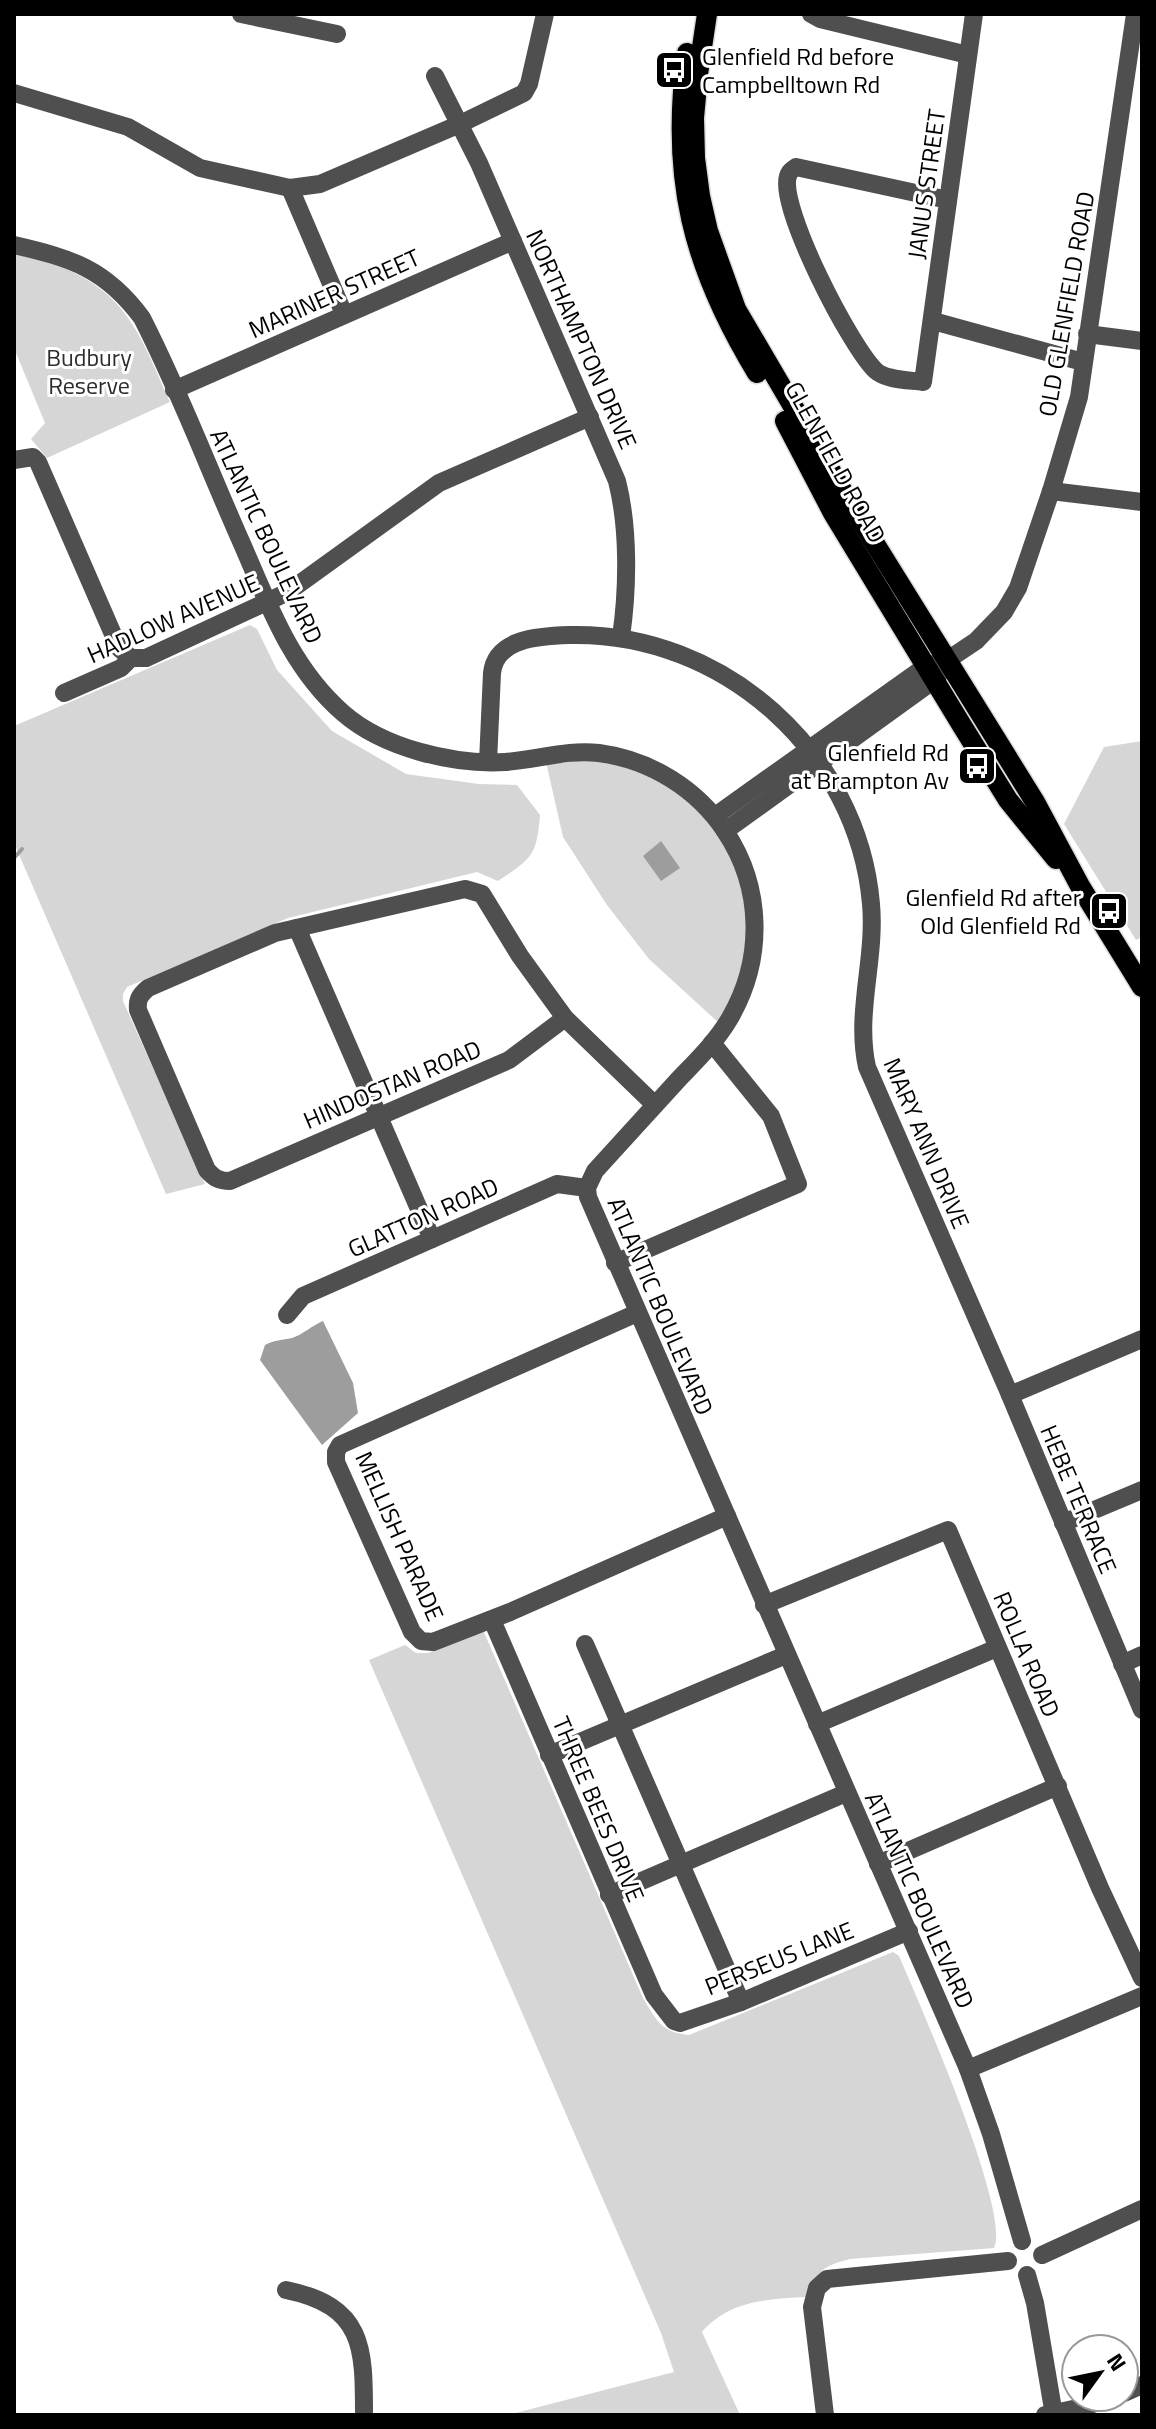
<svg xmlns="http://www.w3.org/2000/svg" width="1156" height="2429" viewBox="0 0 1156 2429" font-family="'Titillium Web',sans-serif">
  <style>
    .green { fill: #d6d6d6 }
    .water { fill: #9d9d9d }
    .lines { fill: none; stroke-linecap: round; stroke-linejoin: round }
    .stream { stroke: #9d9d9d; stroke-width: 4 }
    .major-casing { stroke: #dbdbdb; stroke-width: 23 }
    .minor { stroke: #4f4f4f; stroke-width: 18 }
    .major { stroke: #000; stroke-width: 20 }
    .labels { text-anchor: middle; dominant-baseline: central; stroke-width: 6; stroke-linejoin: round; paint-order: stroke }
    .poi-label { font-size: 24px; fill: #000; stroke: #fff; text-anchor: end }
    .street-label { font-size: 24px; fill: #000; stroke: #fff }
    .park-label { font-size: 24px; fill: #2d2d2d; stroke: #fff }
  </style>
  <rect width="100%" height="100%" fill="#fff"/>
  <!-- green -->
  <g class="green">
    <path d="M14 252C31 255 45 261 61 267 129 294 142 340 170 402L47 458 31 439 45 423 14 348Z"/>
    <path d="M250 625 257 629 277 670 332 731 406 774 479 784 517 785 540 815C537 856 531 859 498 881L477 872 288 918 127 987 123 994V1001L205 1184 166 1194 14 843V726Z"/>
    <path d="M1142 741V937L1136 940 1064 824 1104 747Z"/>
    <path d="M577 759 617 762 657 777 698 810 725 844 747 900V961L720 1024 649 959 607 905 563 837 546 762Z"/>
    <path d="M483 1630 643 1998C657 2021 661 2032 689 2035L893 1952 899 1956C918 2000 1012 2213 994 2248L850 2259C823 2266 818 2270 808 2297 768 2299 730 2300 702 2332L740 2415H508L674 2372 661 2333 369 1660 405 1645 416 1653H428Z"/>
  </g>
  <!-- water -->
  <g class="water">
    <path d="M661 841 680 868 661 881 643 856Z"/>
    <path d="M323 1321 353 1383 358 1413 322 1445 260 1360 265 1345C275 1340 282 1340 292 1338 302 1335 313 1325 323 1321Z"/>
  </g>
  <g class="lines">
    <!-- stream -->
    <path class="stream" d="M14 858 22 849"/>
    <defs>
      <g id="major">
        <path d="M707 14 698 74 694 118 695 158 700 196 708 231 736 309 849 502 1035 802 1080 886 1142 987"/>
        <path d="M687 53C670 177 692 266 757 373"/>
        <path d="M785 421 833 513 961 724 1008 800 1056 859"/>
      </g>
    </defs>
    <!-- major casing -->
    <use href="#major" class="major-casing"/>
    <!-- minor -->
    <g class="minor">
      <path d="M241 14 337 34"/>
      <path d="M811 14 820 19 968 55"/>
      <path d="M435 76 479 163 617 481C629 528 628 589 621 637"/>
      <path d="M14 93 128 127 200 168 290 188 320 184 460 124 524 93 529 84 545 14"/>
      <path d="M290 188 344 314"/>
      <path d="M948 200 796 167C791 171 790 170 788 176 778 207 851 348 876 371 886 380 909 380 923 382L974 14"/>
      <path d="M14 245C71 258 106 269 142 318 180 392 209 470 243 546 269 606 292 669 343 713 383 748 453 765 505 762 537 760 567 749 599 753 651 760 697 789 725 831 763 888 764 959 730 1018 716 1042 696 1061 677 1081 650 1111 622 1141 595 1171L587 1188 588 1197 968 2069 991 2134 1022 2241"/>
      <path d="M933 321 1083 362"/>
      <path d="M1087 334 1142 341"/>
      <path d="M174 390 513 241"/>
      <path d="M14 460 33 457 38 462 119 648 131 658"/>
      <path d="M1051 491 1142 502"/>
      <path d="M64 693 121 668 131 658H146L288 592 439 483 590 417"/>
      <path d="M488 762 492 673C496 637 542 636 571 635 723 632 858 752 871 904 876 959 855 1013 867 1067L1010 1395 1142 1339"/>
      <path d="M715 816 926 666 946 661 976 641 1004 612 1018 588 1051 491 1079 397 1135 14"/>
      <path d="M725 831 937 678 941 670"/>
      <path d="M297 928 432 1239"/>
      <path d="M565 1018 509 1060 230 1181C219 1181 214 1178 207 1170L138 1010C137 999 140 995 148 988L275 933 465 889 482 894 520 956 565 1018 655 1105"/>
      <path d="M615 1263 798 1184 771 1116 712 1043"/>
      <path d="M637 1313 340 1445 336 1452V1462L412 1632 421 1641 433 1642 510 1612 727 1516"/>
      <path d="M287 1315 303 1296 557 1184 587 1188"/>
      <path d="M1010 1395 1142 1710"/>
      <path d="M1063 1523 1142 1490"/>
      <path d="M764 1605 948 1530 1100 1888 1142 1978"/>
      <path d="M492 1620 654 1995 674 2021 680 2023 741 2002 909 1931"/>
      <path d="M585 1644 741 2002"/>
      <path d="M1122 1664 1142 1655"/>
      <path d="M817 1724 997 1648"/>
      <path d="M549 1755 786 1655"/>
      <path d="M878 1864 1058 1786"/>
      <path d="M609 1895 846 1793"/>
      <path d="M968 2069 1142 1996"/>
      <path d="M1042 2255 1142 2209"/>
      <path d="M1027 2275 1035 2303 1054 2415"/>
      <path d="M286 2290C364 2306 364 2347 364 2415"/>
      <path d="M1124 2393 1142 2385"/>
      <path d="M825 2415 812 2307 817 2288 827 2279 1008 2261"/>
      <path d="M1045 2415 1087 2406 1112 2397"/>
    </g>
    <!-- major -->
    <use href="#major" class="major"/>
  </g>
  <!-- icons -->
  <defs>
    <symbol id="bus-square" viewBox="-11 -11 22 22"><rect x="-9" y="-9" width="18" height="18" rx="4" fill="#000" stroke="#fff"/><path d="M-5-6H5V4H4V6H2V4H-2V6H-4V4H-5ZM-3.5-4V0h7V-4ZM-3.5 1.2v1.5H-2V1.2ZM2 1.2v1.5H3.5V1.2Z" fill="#fff"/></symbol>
  </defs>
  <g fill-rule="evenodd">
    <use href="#bus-square" x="652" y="48" width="44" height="44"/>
    <use href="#bus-square" x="955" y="744" width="44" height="44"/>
    <use href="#bus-square" x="1087" y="889" width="44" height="44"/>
  </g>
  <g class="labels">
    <!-- poi labels -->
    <g class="poi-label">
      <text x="702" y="56" text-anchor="start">Glenfield Rd before<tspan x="702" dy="28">Campbelltown Rd</tspan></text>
      <text x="949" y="752">Glenfield Rd<tspan x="949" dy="28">at Brampton Av</tspan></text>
      <text x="1081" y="897">Glenfield Rd after<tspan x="1081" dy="28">Old Glenfield Rd</tspan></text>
    </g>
    <!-- street labels -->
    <g class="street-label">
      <text transform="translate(926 184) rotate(-82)">JANUS STREET</text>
      <text transform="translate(334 293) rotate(-24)">MARINER STREET</text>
      <text transform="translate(1066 304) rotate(-80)">OLD GLENFIELD ROAD</text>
      <text transform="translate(582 339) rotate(66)">NORTHAMPTON DRIVE</text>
      <text transform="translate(836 462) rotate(61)">GLENFIELD ROAD</text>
      <text transform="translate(267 536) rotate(65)">ATLANTIC BOULEVARD</text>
      <text transform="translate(173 618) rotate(-24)">HADLOW AVENUE</text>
      <text transform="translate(392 1084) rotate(-23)">HINDOSTAN ROAD</text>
      <text transform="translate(927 1143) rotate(67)">MARY ANN DRIVE</text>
      <text transform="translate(423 1217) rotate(-24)">GLATTON ROAD</text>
      <text transform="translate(661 1306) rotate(67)">ATLANTIC BOULEVARD</text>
      <text transform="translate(1079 1499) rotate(67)">HEBE TERRACE</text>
      <text transform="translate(400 1536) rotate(66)">MELLISH PARADE</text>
      <text transform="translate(1027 1654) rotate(67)">ROLLA ROAD</text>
      <text transform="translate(599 1809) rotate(67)">THREE BEES DRIVE</text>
      <text transform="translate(920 1900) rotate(66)">ATLANTIC BOULEVARD</text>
      <text transform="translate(779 1958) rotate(-22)">PERSEUS LANE</text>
    </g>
    <!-- park labels -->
    <g class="park-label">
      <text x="89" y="357">Budbury<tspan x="89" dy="28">Reserve</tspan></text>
    </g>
  </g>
  <!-- border -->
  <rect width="1156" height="2429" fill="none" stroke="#000000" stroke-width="32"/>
  <!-- north arrow -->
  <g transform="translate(1100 2373) rotate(57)"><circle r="38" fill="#ffffff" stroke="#999999" stroke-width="2"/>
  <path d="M0-6L14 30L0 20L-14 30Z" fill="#000000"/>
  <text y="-12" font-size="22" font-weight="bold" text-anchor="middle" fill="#000000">N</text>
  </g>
</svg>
